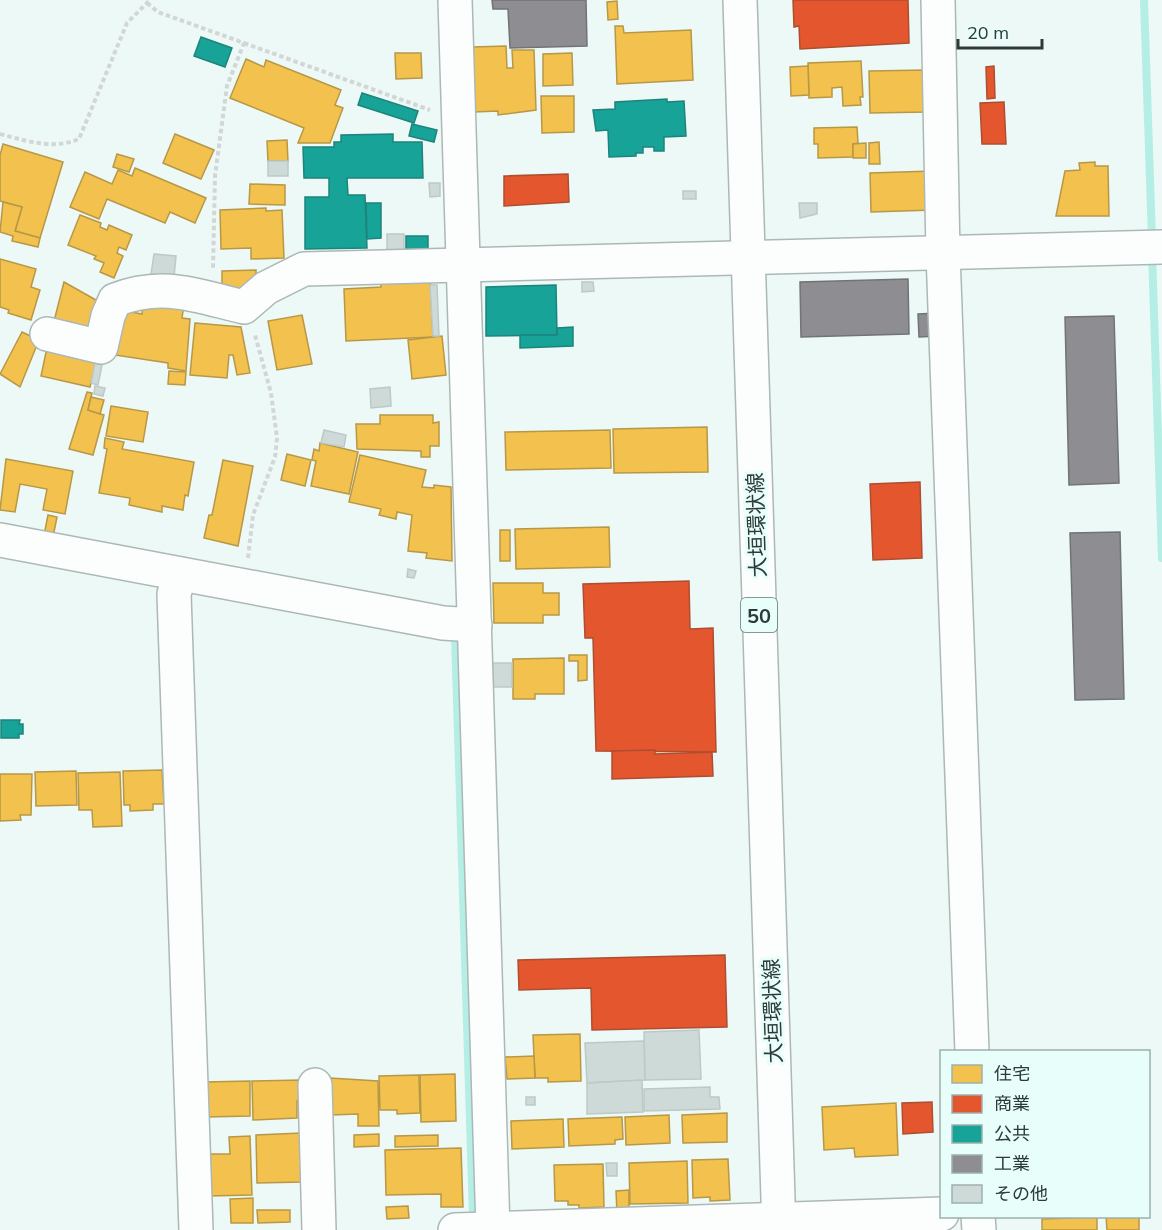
<svg xmlns="http://www.w3.org/2000/svg" width="1162" height="1230" viewBox="0 0 1162 1230" font-family="Mulish,'Noto Sans JP',sans-serif">
  <style>
    .homes { fill: #f2c14e; stroke: #b79847; stroke-width: 1.5 }
    .shops { fill: #e4572e; stroke: #ad4e31; stroke-width: 1.5 }
    .public { fill: #17a398; stroke: #1d847b; stroke-width: 1.5 }
    .industry { fill: #8d8d92; stroke: #707477; stroke-width: 1.5 }
    .lines { fill: none; stroke-linecap: round; stroke-linejoin: round }
    .stream { stroke: #b5eee4; stroke-width: 8 }
    .building { fill: #cedad8; stroke: #bcc9c6; stroke-width: 1.5 }
    .minor-casing { stroke: #acb8b6; stroke-width: 36 }
    .primary-casing { stroke: #acb8b6; stroke-width: 36 }
    .path { stroke: #d2d6d6; stroke-width: 4; stroke-dasharray: 4.5 3; stroke-linecap: butt }
    .minor { stroke: #fcfefe; stroke-width: 33 }
    .primary { stroke: #fcfefe; stroke-width: 33 }
    .labels { text-anchor: middle; dominant-baseline: central; stroke-width: 6; stroke-linejoin: round; paint-order: stroke }
    .shield { fill: #e8fefa; stroke: #647572; stroke-width: 1.5 }
    .shield-label { font-size: 20px; font-weight: bold; fill: #2c3a38 }
    .street-label { font-size: 21px; fill: #2c3a38; stroke: #e8fefa }
  </style>
  <rect width="100%" height="100%" fill="#edf9f6"/>
  <!-- homes -->
  <g class="homes">
    <path d="M617 1 618 19 608 20 607 2Z"/>
    <path d="M615 26H623L624 33 691 30 693 80 617 84Z"/>
    <path d="M506 46 507 68H513L512 50H534L536 110 498 115V111L474 112 472 47Z"/>
    <path d="M395 53H421L422 78 396 79Z"/>
    <path d="M572 53 573 85 543 86V54Z"/>
    <path d="M246 59 264 67 266 60 341 90 335 105 343 108 330 143H298L304 128 230 98Z"/>
    <path d="M861 61 863 97H860L861 105 843 106 842 87 832 88V97L809 98 808 63Z"/>
    <path d="M808 66 809 95 791 96 790 67Z"/>
    <path d="M927 70V112L870 113 869 71Z"/>
    <path d="M541 96H574V132L542 133Z"/>
    <path d="M857 127 858 143 853 144V157L818 158V144H814V128Z"/>
    <path d="M175 134 214 150 201 179 163 163Z"/>
    <path d="M287 140 288 161H268L267 141Z"/>
    <path d="M879 142 880 164H869V143Z"/>
    <path d="M866 143V158H853V144Z"/>
    <path d="M3 144 63 162 40 238 15 231 22 207 0 201V155Z"/>
    <path d="M117 154 134 159 129 172 113 167Z"/>
    <path d="M1095 162V166H1108L1109 216H1056L1065 171 1080 170 1079 163Z"/>
    <path d="M135 168 206 198 195 223 170 212 165 223 107 199 99 219 70 207 85 172 112 184 118 170 132 176Z"/>
    <path d="M932 171 933 210 871 212 870 173Z"/>
    <path d="M250 184 285 185V205L249 204Z"/>
    <path d="M3 202 22 207 15 231 40 238 38 247 12 241 13 236 0 232Z"/>
    <path d="M266 208V211L282 210 284 258 251 259V248L221 249 220 210Z"/>
    <path d="M80 215 101 223 100 227 107 230 109 225 132 235 126 250 119 247 117 253 123 256 114 278 100 272 104 263 94 259 96 256 68 245Z"/>
    <path d="M0 259 36 269 31 287 40 290 31 320 8 313 9 310 0 307Z"/>
    <path d="M256 270V285L222 295V271Z"/>
    <path d="M430 277 433 337 346 341 344 289 381 287 380 279Z"/>
    <path d="M64 282 103 304 96 340 52 329Z"/>
    <path d="M143 299 184 305 182 318 190 319 186 371 168 368V363L108 354 121 310 142 314Z"/>
    <path d="M302 315 312 364 277 370 268 321Z"/>
    <path d="M195 323 241 327 250 373 237 375 233 355H229L227 378 190 375Z"/>
    <path d="M22 332 39 340 20 387 0 374Z"/>
    <path d="M442 336 446 375 412 379 408 340Z"/>
    <path d="M48 343 98 354 90 387 41 376Z"/>
    <path d="M169 371 186 372 185 385 168 384Z"/>
    <path d="M87 392 92 393 88 410 104 415 93 455 69 449Z"/>
    <path d="M91 397 104 400 100 414 88 410Z"/>
    <path d="M111 406 148 412 143 442 106 436Z"/>
    <path d="M380 415H433V423L439 422V446H430V457H421V451L357 449 356 424H380Z"/>
    <path d="M707 427 708 472 614 473 613 429Z"/>
    <path d="M610 430 611 468 506 470 505 432Z"/>
    <path d="M105 438 124 442 122 449 194 462 188 496 185 495 183 510 162 506V512L129 505 130 498 99 493 107 449 104 448Z"/>
    <path d="M320 443 358 452 349 494 311 486 316 461 312 460 314 449 319 451Z"/>
    <path d="M287 454 311 460 305 486 281 480Z"/>
    <path d="M360 455 426 470 422 487 434 488V485L451 487 452 561 426 558 427 553 408 551 412 515 397 512 396 519 379 515 381 509 349 502Z"/>
    <path d="M6 459 73 471 65 514 43 510 47 489 20 484 15 512 0 510Z"/>
    <path d="M223 460 253 466 238 546 204 538 209 515H212Z"/>
    <path d="M48 515 57 517 53 537 44 535Z"/>
    <path d="M609 527 610 567 516 569 515 529Z"/>
    <rect x="500" y="530" width="10" height="31"/>
    <path d="M493 583H543V593H559V615H543V623H494Z"/>
    <path d="M569 655H587V680L578 681V661H569Z"/>
    <path d="M564 658V694H535V699H513V659Z"/>
    <path d="M162 770 164 804H153V810L130 811V805H124L123 771Z"/>
    <path d="M76 771 77 805 36 806 35 772Z"/>
    <path d="M120 772 122 826 93 827 92 810H79L78 773Z"/>
    <path d="M0 774H32L31 815H20L21 820 0 821Z"/>
    <path d="M580 1034 581 1081 548 1082V1078H535L533 1035Z"/>
    <path d="M534 1056 535 1078 507 1079 505 1057Z"/>
    <path d="M455 1074 456 1121 421 1122 420 1075Z"/>
    <path d="M419 1075 420 1113 397 1114V1110H380L379 1076Z"/>
    <path d="M330 1078 378 1081 379 1126H358V1114L331 1115Z"/>
    <path d="M301 1080V1101H297V1118L253 1120 252 1081Z"/>
    <path d="M250 1081V1116L206 1117 205 1082Z"/>
    <path d="M896 1103 898 1155 855 1157 854 1148 824 1150 822 1107Z"/>
    <path d="M727 1113V1142L683 1143 682 1115Z"/>
    <path d="M669 1115 670 1143 626 1145 625 1117Z"/>
    <path d="M622 1117 623 1139 615 1140V1144L569 1146 568 1119Z"/>
    <path d="M563 1119 564 1147 512 1149 511 1121Z"/>
    <path d="M301 1133 303 1182 257 1183 256 1135Z"/>
    <path d="M379 1134V1146L354 1147V1135Z"/>
    <path d="M438 1135V1146L395 1147V1136Z"/>
    <path d="M250 1136 252 1195 209 1196 207 1154H230L229 1137Z"/>
    <path d="M461 1148 463 1207H441V1194L386 1195 385 1150Z"/>
    <path d="M728 1159 730 1200 710 1201V1197L693 1198 692 1160Z"/>
    <path d="M687 1161 688 1203 630 1204 629 1163Z"/>
    <path d="M603 1164 604 1207 579 1208V1205H568V1201H555L554 1165Z"/>
    <path d="M629 1190V1212L617 1213 616 1191Z"/>
    <path d="M253 1198V1223H231L230 1199Z"/>
    <path d="M408 1206 409 1218 387 1219 386 1207Z"/>
    <path d="M257 1210H290V1222L258 1223Z"/>
    <path d="M1106 1216H1139V1230H1107Z"/>
    <path d="M1097 1217V1230H1042V1219Z"/>
  </g>
  <!-- shops -->
  <g class="shops">
    <path d="M793 0H908L909 43 800 49 799 26 794 27Z"/>
    <path d="M994 66 995 98 987 99 986 67Z"/>
    <path d="M1004 102 1006 144H982L980 103Z"/>
    <path d="M568 174 569 202 504 206V176Z"/>
    <path d="M920 482 922 558 873 560 870 484Z"/>
    <path d="M689 581 690 629 713 628 716 752 596 751 593 638H585L583 584Z"/>
    <path d="M655 750V754L712 752 713 776 612 779V751Z"/>
    <path d="M725 955 727 1027 592 1030 591 988 519 990 518 960Z"/>
    <path d="M932 1102 933 1132 903 1134 902 1103Z"/>
  </g>
  <!-- public -->
  <g class="public">
    <path d="M201 37 232 48 225 67 194 56Z"/>
    <path d="M362 93 418 111 414 123 358 105Z"/>
    <path d="M667 99V102L684 101 686 136 664 137V151H654V147H643V153H636V156L609 157 608 130 596 131 593 110 615 109V102Z"/>
    <path d="M412 124 437 130 434 142 409 136Z"/>
    <path d="M393 134V142H422L423 178H347L348 195H365L367 248 305 249V197H329V178H304L303 147H334V142H341V135Z"/>
    <path d="M366 203H381V238L367 239Z"/>
    <rect x="406" y="236" width="22" height="20"/>
    <path d="M556 285 557 335 486 336V287Z"/>
    <path d="M573 327V346L520 348V335H557V328Z"/>
    <path d="M1 720H20L19 724H23V734H19V738H1Z"/>
  </g>
  <!-- industry -->
  <g class="industry">
    <path d="M492 0H586L587 46 510 48 508 9H493Z"/>
    <path d="M908 279 909 334 801 337 800 282Z"/>
    <path d="M937 313 938 336 919 337 918 314Z"/>
    <path d="M1114 316 1119 483 1069 485 1065 317Z"/>
    <path d="M1120 532 1124 699 1075 700 1070 533Z"/>
  </g>
  <g class="lines">
    <!-- stream -->
    <g class="stream">
      <path d="M1144 0 1152 239"/>
      <path d="M1152 252 1162 558"/>
      <path d="M455 637 473 1217"/>
    </g>
  </g>
  <!-- building -->
  <g class="building">
    <rect x="268" y="161" width="20" height="15"/>
    <path d="M429 183H440V196L430 197Z"/>
    <rect x="683" y="191" width="13" height="8"/>
    <path d="M799 203H817V214L800 218Z"/>
    <rect x="387" y="234" width="17" height="24"/>
    <path d="M154 254 176 256 174 277 151 274Z"/>
    <path d="M582 282H593L594 291 582 292Z"/>
    <path d="M430 285H437L439 336H433Z"/>
    <path d="M95 363 102 365 98 385 91 383Z"/>
    <path d="M95 386 105 388 103 396 94 394Z"/>
    <path d="M390 387 391 406 371 408 370 389Z"/>
    <path d="M324 430 346 435 344 447 321 443Z"/>
    <path d="M408 569 416 571 414 578 407 577Z"/>
    <rect x="491" y="663" width="21" height="24"/>
    <path d="M699 1030 701 1079 645 1080 644 1032Z"/>
    <path d="M644 1041 645 1080 587 1083 585 1043Z"/>
    <path d="M642 1080 643 1112 587 1114V1083Z"/>
    <path d="M710 1087V1097H719L720 1109 644 1111V1089Z"/>
    <rect x="526" y="1097" width="9" height="8"/>
    <path d="M606 1163H617V1176H607Z"/>
  </g>
  <g class="lines">
    <defs>
      <g id="minor">
        <path d="M455 0 493 1230"/>
        <path d="M938 0 943 253 972 1052"/>
        <path d="M47 334 101 347 108 316 115 300C163 281 197 296 244 307L266 288 304 269 1162 247"/>
        <path d="M0 540 443 623 475 625"/>
        <path d="M180 574 174 594 196 1230"/>
        <path d="M315 1085 319 1230"/>
        <path d="M978 1216 979 1230"/>
        <path d="M455 1230 942 1214"/>
      </g>
      <path id="primary" d="M740 0 779 1230"/>
    </defs>
    <!-- minor casing -->
    <use href="#minor" class="minor-casing"/>
    <!-- primary casing -->
    <use href="#primary" class="primary-casing"/>
    <!-- path -->
    <g class="path">
      <path d="M147 3 158 12 244 43 227 86 215 176 213 269"/>
      <path d="M244 43 430 110"/>
      <path d="M0 134C27 141 53 150 79 139L127 23 150 0"/>
      <path d="M248 558 253 515 275 457 277 438 271 393 255 335"/>
    </g>
    <!-- minor -->
    <use href="#minor" class="minor"/>
    <!-- primary -->
    <use href="#primary" class="primary"/>
  </g>
  <g class="labels">
    <!-- shield labels -->
    <rect class="shield" x="741" y="598" width="36" height="34" rx="4.5"/>
    <g class="shield-label">
      <text x="759" y="615">50</text>
    </g>
    <!-- street labels -->
    <g class="street-label">
      <text transform="translate(756 525) rotate(-92)">大垣環状線</text>
      <text transform="translate(772 1011) rotate(-92)">大垣環状線</text>
    </g>
  </g>
  <!-- legend -->
  <rect x="940" y="1050" width="210" height="168" fill="#e8fefa" stroke="#9db0ac" stroke-width="1.5"/>
  <rect x="952" y="1065" width="30" height="18" fill="#f2c14e" stroke="#9db0ac" stroke-width="1.5"/>
  <text x="994" y="1080" font-size="18" fill="#2c3a38">住宅</text>
  <rect x="952" y="1095" width="30" height="18" fill="#e4572e" stroke="#9db0ac" stroke-width="1.5"/>
  <text x="994" y="1110" font-size="18" fill="#2c3a38">商業</text>
  <rect x="952" y="1125" width="30" height="18" fill="#17a398" stroke="#9db0ac" stroke-width="1.5"/>
  <text x="994" y="1140" font-size="18" fill="#2c3a38">公共</text>
  <rect x="952" y="1155" width="30" height="18" fill="#8d8d92" stroke="#9db0ac" stroke-width="1.5"/>
  <text x="994" y="1170" font-size="18" fill="#2c3a38">工業</text>
  <rect x="952" y="1185" width="30" height="18" fill="#cedad8" stroke="#9db0ac" stroke-width="1.5"/>
  <text x="994" y="1200" font-size="18" fill="#2c3a38">その他</text>
  <!-- scale -->
  <path d="M958 39v9h84v-9" fill="none" stroke="#2c3a38" stroke-width="3"/>
  <text x="967" y="39" font-size="18" fill="#2c3a38" stroke="#e8fefa" stroke-width="4.5" paint-order="stroke">20 m</text>
</svg>
